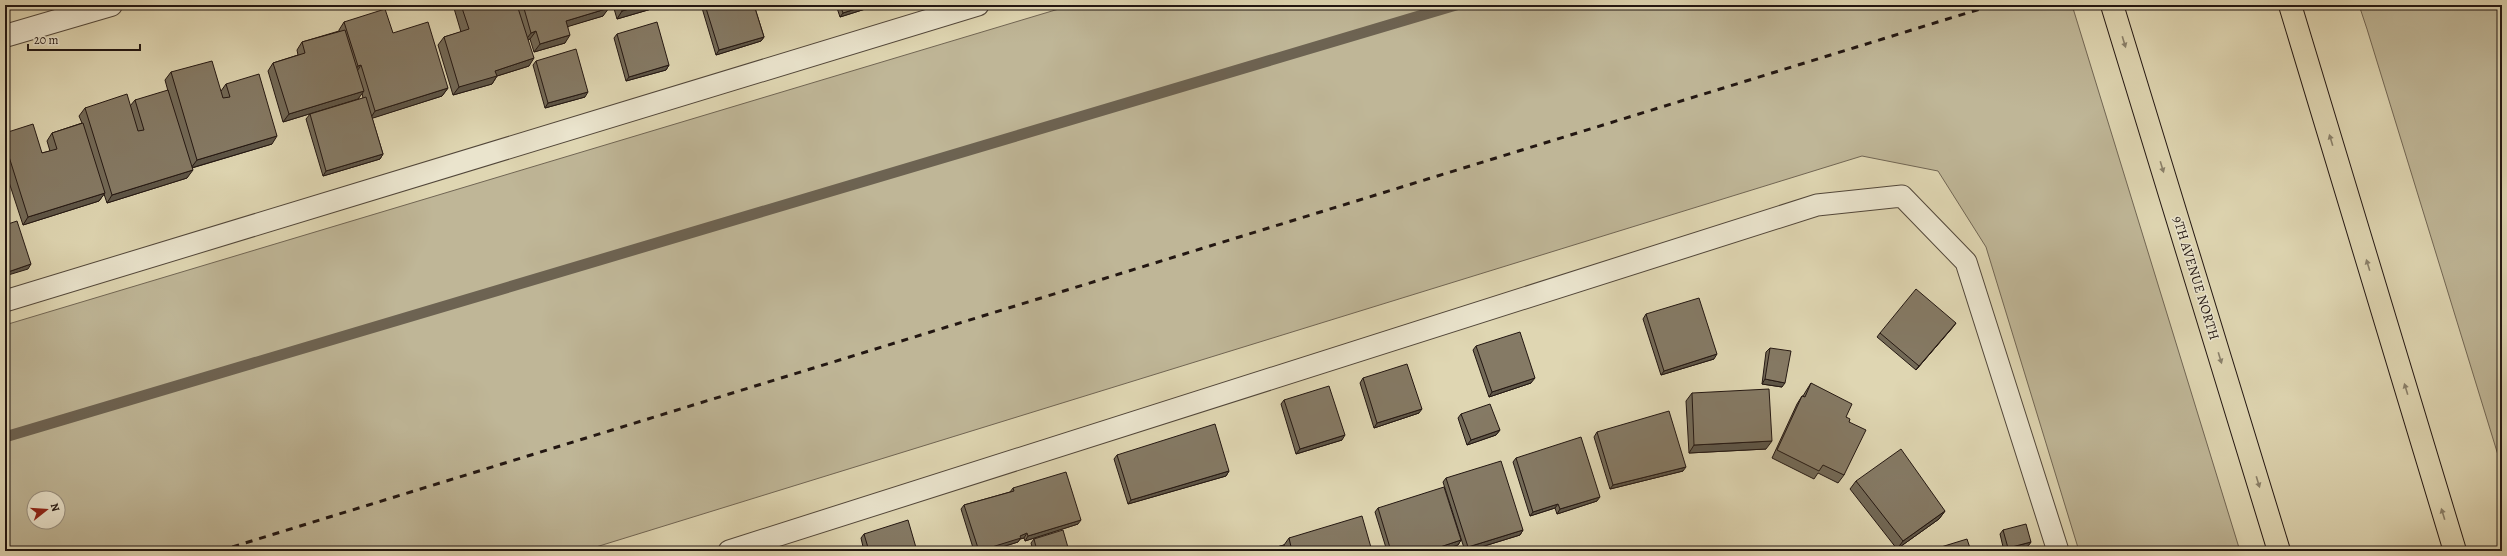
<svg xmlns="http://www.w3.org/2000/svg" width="2507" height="556" viewBox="0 0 2507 556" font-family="Alegreya,serif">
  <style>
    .green { fill: #bfb697; stroke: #716654; fill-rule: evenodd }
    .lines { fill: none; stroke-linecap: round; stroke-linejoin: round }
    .stream { stroke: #6d6352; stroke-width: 11 }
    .service-casing { stroke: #52473a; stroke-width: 23 }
    .minor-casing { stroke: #52473a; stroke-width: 24 }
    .primary-casing { stroke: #231712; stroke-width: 24 }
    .service { stroke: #eae4cd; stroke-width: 21 }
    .minor { stroke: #eae4cd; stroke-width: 22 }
    .primary { stroke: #dfd6b2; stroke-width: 22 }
    .rail { stroke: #231712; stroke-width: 3; stroke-dasharray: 7 7; stroke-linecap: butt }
    .wall { fill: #726957; stroke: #231712 }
    .shaded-wall { fill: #5d5547; stroke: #231712 }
    .building { fill: #857a65; stroke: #231712 }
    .oneway { fill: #8a806a }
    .labels { text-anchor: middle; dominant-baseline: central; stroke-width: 3; stroke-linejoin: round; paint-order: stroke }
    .street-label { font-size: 14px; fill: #231712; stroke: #eae4cd }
  </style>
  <rect width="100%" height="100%" fill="#dfd6b2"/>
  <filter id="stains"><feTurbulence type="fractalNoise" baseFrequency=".005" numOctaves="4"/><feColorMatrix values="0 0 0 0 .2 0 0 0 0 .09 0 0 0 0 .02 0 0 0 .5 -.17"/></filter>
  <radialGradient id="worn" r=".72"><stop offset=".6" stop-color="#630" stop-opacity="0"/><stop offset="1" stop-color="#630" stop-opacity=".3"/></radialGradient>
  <!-- green -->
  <g class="green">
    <path d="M1072 5H2072L2240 551H2079L1986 247 1938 171 1862 156 583 551H5V325ZM34 498H58V522H34Z"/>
    <path d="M2359 5H2502V468L2367 29Z"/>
  </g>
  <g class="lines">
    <!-- stream -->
    <path class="stream" d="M5 437 1456 5"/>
    <defs>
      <g id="service">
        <path d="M5 301 978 5"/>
        <path d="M729 551 1817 205 1902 196 1966 262 2058 551"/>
      </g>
      <path id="minor" d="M5 36 111 5"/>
      <g id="primary">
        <path d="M2112 5 2279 551"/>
        <path d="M2290 5 2455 551"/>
      </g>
    </defs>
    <!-- service casing -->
    <use href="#service" class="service-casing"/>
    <!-- minor casing -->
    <use href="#minor" class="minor-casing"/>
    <!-- primary casing -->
    <use href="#primary" class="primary-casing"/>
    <!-- service -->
    <use href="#service" class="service"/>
    <!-- minor -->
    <use href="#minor" class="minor"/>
    <!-- primary -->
    <use href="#primary" class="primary"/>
    <!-- rail -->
    <path class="rail" d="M219 551 1993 5"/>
  </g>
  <!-- wall -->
  <g class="wall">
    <path d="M453 5H608L603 16 568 26 565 43 534 52 530 39 528 40 529 66 497 76 492 84 453 95 438 45 444 37 461 32Z"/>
    <path d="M613 5H665L617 19Z"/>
    <path d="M703 5H754L764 37 761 41 716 55 702 8Z"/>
    <path d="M836 5H878L840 17Z"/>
    <path d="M344 22 393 33 448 88 442 96 372 118 383 154 380 159 323 176 306 119 310 114 363 98 362 93 358 99 283 122 268 71 273 63 298 55 297 50 302 42 339 31V30Z"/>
    <path d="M617 34 669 65 666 70 626 81 614 38Z"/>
    <path d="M536 61 585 97 545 108 533 65Z"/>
    <path d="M171 72 221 91 226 84 272 144 192 168 187 178 107 203 104 194 99 201 23 225 5 170V133L42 153 50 151 47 141 52 133 82 123 79 116 85 108 130 106 135 100 171 102 165 80Z"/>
    <path d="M1646 314 1714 359 1661 375 1643 319Z"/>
    <path d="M1953 327 1916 370 1877 337 1880 333Z"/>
    <path d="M1476 346 1531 383 1489 397 1473 350Z"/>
    <path d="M1770 348 1782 387 1762 384 1766 352Z"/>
    <path d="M1363 378 1419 413 1374 428 1360 383Z"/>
    <path d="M1811 383 1846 417 1849 422 1844 475 1838 483 1818 473 1814 479 1772 458 1797 404 1802 396H1803L1806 391Z"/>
    <path d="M1692 393 1766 449 1689 453 1686 401Z"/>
    <path d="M1284 400 1342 440 1296 454 1281 404Z"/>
    <path d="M1461 414 1500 430 1496 435 1467 445 1458 418Z"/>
    <path d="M1597 432 1683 471 1610 489 1594 437Z"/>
    <path d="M1117 455 1229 471 1226 476 1128 504 1114 459Z"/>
    <path d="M1516 458 1597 501 1557 514 1555 508 1530 516 1513 462Z"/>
    <path d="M1446 478 1523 530 1520 535 1468 551H1465L1443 482Z"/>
    <path d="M1856 481 1945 511 1939 519 1897 549 1850 489Z"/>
    <path d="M1013 488 1078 524 1025 541 1024 538 1020 539 1018 542 989 551H974L961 509 964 505 1010 492Z"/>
    <path d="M1378 508 1461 540 1458 545 1438 551H1387L1375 512Z"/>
    <path d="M2003 530 2031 542 2028 546 2011 551H2004L2000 534Z"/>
    <path d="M864 534 917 551H864L861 538Z"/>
    <path d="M1289 538 1372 551H1263L1284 545Z"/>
    <path d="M1034 539 1069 551H1033L1031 543Z"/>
  </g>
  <!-- shaded-wall -->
  <g class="shaded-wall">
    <path d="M643 5H665L617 19 622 11Z"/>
    <path d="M868 5H878L840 17 843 13Z"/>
    <path d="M609 8 603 16 560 29 566 21Z"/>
    <path d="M536 31 530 39 525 41 531 33Z"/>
    <path d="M570 35 565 43 534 52 540 44Z"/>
    <path d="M764 37 761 41 716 55 719 50Z"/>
    <path d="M534 58 529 66 497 76 492 84 453 95 459 87 495 71Z"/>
    <path d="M361 65 356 73 353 74 358 66Z"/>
    <path d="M669 65 666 70 626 81 629 77Z"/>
    <path d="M448 88 442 96 370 119 375 111Z"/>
    <path d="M364 91 358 99 283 122 289 114Z"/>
    <path d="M588 92 585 97 545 108 548 103Z"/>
    <path d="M277 136 272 144 191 168 197 160Z"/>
    <path d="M383 154 380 159 323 176 326 171Z"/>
    <path d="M193 170 187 178 107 203 112 195Z"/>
    <path d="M105 193 99 201 23 225 28 217Z"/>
    <path d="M31 264 28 269 5 276V273Z"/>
    <path d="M1956 323 1953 327 1916 370 1919 366Z"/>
    <path d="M1717 354 1714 359 1661 375 1664 371Z"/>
    <path d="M1535 378 1531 383 1489 397 1492 392Z"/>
    <path d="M1765 379 1785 383 1782 387 1762 384Z"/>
    <path d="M1422 409 1419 413 1374 428 1377 423Z"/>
    <path d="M1500 430 1496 435 1467 445 1471 440Z"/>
    <path d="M1345 435 1342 440 1296 454 1300 449Z"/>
    <path d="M1772 441 1766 449 1689 453 1694 445Z"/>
    <path d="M1686 467 1683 471 1610 489 1613 485Z"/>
    <path d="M1229 471 1226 476 1128 504 1131 500Z"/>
    <path d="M1600 497 1597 501 1557 514 1560 509Z"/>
    <path d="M1558 504 1555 508 1530 516 1533 512Z"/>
    <path d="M1945 511 1939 519 1897 549 1903 541Z"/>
    <path d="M1081 520 1078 524 1025 541 1028 536Z"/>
    <path d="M1523 530 1520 535 1468 551H1466L1468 547Z"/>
    <path d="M1027 533 1024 538 1020 539 1018 542 989 551H978Z"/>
    <path d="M1461 540 1458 545 1438 551H1433L1434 549Z"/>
    <path d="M2031 542 2028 546 2011 551H2006L2008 548Z"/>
  </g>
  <!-- building -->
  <g class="building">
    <path d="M461 5H517L534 58 495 71 497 76 459 87 444 37 469 29Z"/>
    <path d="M523 5H608L609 8 566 21 570 35 540 44 536 31 531 33Z"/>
    <path d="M621 5H643L622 11Z"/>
    <path d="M705 5H754L764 37 719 50Z"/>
    <path d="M840 5H868L843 13Z"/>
    <path d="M385 9 393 33 428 22 448 88 375 111 361 65 358 66 344 22Z"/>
    <path d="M657 22 669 65 629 77 617 34Z"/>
    <path d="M345 30 364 91 289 114 273 63 305 53 302 42Z"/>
    <path d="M576 49 588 92 548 103 536 61Z"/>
    <path d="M212 61 223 98 230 97 226 84 259 74 277 136 197 160 171 72Z"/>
    <path d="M168 90 193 170 112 195 85 108 127 94 138 131 144 130 135 100Z"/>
    <path d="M366 97 383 154 326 171 310 114Z"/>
    <path d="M83 123 105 193 28 217 5 144V133L33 124 42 153 57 149 52 133Z"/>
    <path d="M17 221 31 264 5 273V225Z"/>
    <path d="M1916 289 1956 323 1919 366 1880 333Z"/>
    <path d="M1699 298 1717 354 1664 371 1646 314Z"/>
    <path d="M1520 332 1535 378 1492 392 1476 346Z"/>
    <path d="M1770 348 1791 351 1785 383 1765 379Z"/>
    <path d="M1407 364 1422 409 1377 423 1363 378Z"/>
    <path d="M1811 383 1852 404 1846 417 1850 419 1849 422 1866 430 1844 475 1823 465 1819 471 1777 450 1802 396 1805 397Z"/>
    <path d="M1329 386 1345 435 1300 449 1284 400Z"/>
    <path d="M1769 389 1772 441 1694 445 1692 393Z"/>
    <path d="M1490 404 1500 430 1471 440 1461 414Z"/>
    <path d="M1669 411 1686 467 1613 485 1597 432Z"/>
    <path d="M1215 424 1229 471 1131 500 1117 455Z"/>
    <path d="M1581 437 1600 497 1560 509 1558 504 1533 512 1516 458Z"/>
    <path d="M1901 449 1945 511 1903 541 1856 481Z"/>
    <path d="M1501 461 1523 530 1468 547 1446 478Z"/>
    <path d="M1066 472 1081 520 1028 536 1027 533 1020 536 1021 538 979 551 964 505 1014 491 1013 488Z"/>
    <path d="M1444 487 1461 540 1434 549 1435 551H1391L1378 508Z"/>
    <path d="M1362 516 1372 551H1292L1289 538Z"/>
    <path d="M908 520 917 551H869L864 534Z"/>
    <path d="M2026 524 2031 542 2008 548 2003 530Z"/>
    <path d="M1063 530 1069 551H1037L1034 539Z"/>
    <path d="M1967 539 1971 551H1928Z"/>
    <path d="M1284 545 1286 551H1263Z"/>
  </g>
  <!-- one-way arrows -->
  <defs><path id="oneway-solid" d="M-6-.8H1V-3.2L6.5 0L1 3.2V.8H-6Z"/></defs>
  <g class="oneway">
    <use href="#oneway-solid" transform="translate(2124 42) rotate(73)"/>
    <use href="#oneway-solid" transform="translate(2331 140) rotate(-107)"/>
    <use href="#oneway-solid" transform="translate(2162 167) rotate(73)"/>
    <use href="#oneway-solid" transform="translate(2368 265) rotate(-107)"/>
    <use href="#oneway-solid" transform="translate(2220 358) rotate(73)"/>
    <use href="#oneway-solid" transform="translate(2406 389) rotate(-107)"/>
    <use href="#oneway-solid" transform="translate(2258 482) rotate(73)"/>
    <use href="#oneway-solid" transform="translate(2443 514) rotate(-107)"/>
  </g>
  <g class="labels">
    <!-- street labels -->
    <g class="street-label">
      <text transform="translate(2196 278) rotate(73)">9TH AVENUE NORTH</text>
    </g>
  </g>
  <!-- margin -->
  <rect width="2507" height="556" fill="none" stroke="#dfd6b2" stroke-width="20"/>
  <rect x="6" y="6" width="2495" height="544" fill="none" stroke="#231712" stroke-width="2"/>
  <rect x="10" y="10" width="2487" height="536" fill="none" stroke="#231712"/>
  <!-- north arrow -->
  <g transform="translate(46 510) rotate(73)"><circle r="19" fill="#eae4cd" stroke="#9a9282"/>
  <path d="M0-3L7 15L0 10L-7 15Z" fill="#8f2418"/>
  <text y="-6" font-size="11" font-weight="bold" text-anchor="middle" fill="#231712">N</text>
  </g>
  <!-- scale -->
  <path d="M28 44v6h112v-6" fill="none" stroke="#231712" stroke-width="2"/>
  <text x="34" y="44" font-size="12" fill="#231712" stroke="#eae4cd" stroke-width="3" paint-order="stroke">20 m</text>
  <rect width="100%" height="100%" filter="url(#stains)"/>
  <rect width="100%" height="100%" fill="url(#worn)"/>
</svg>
